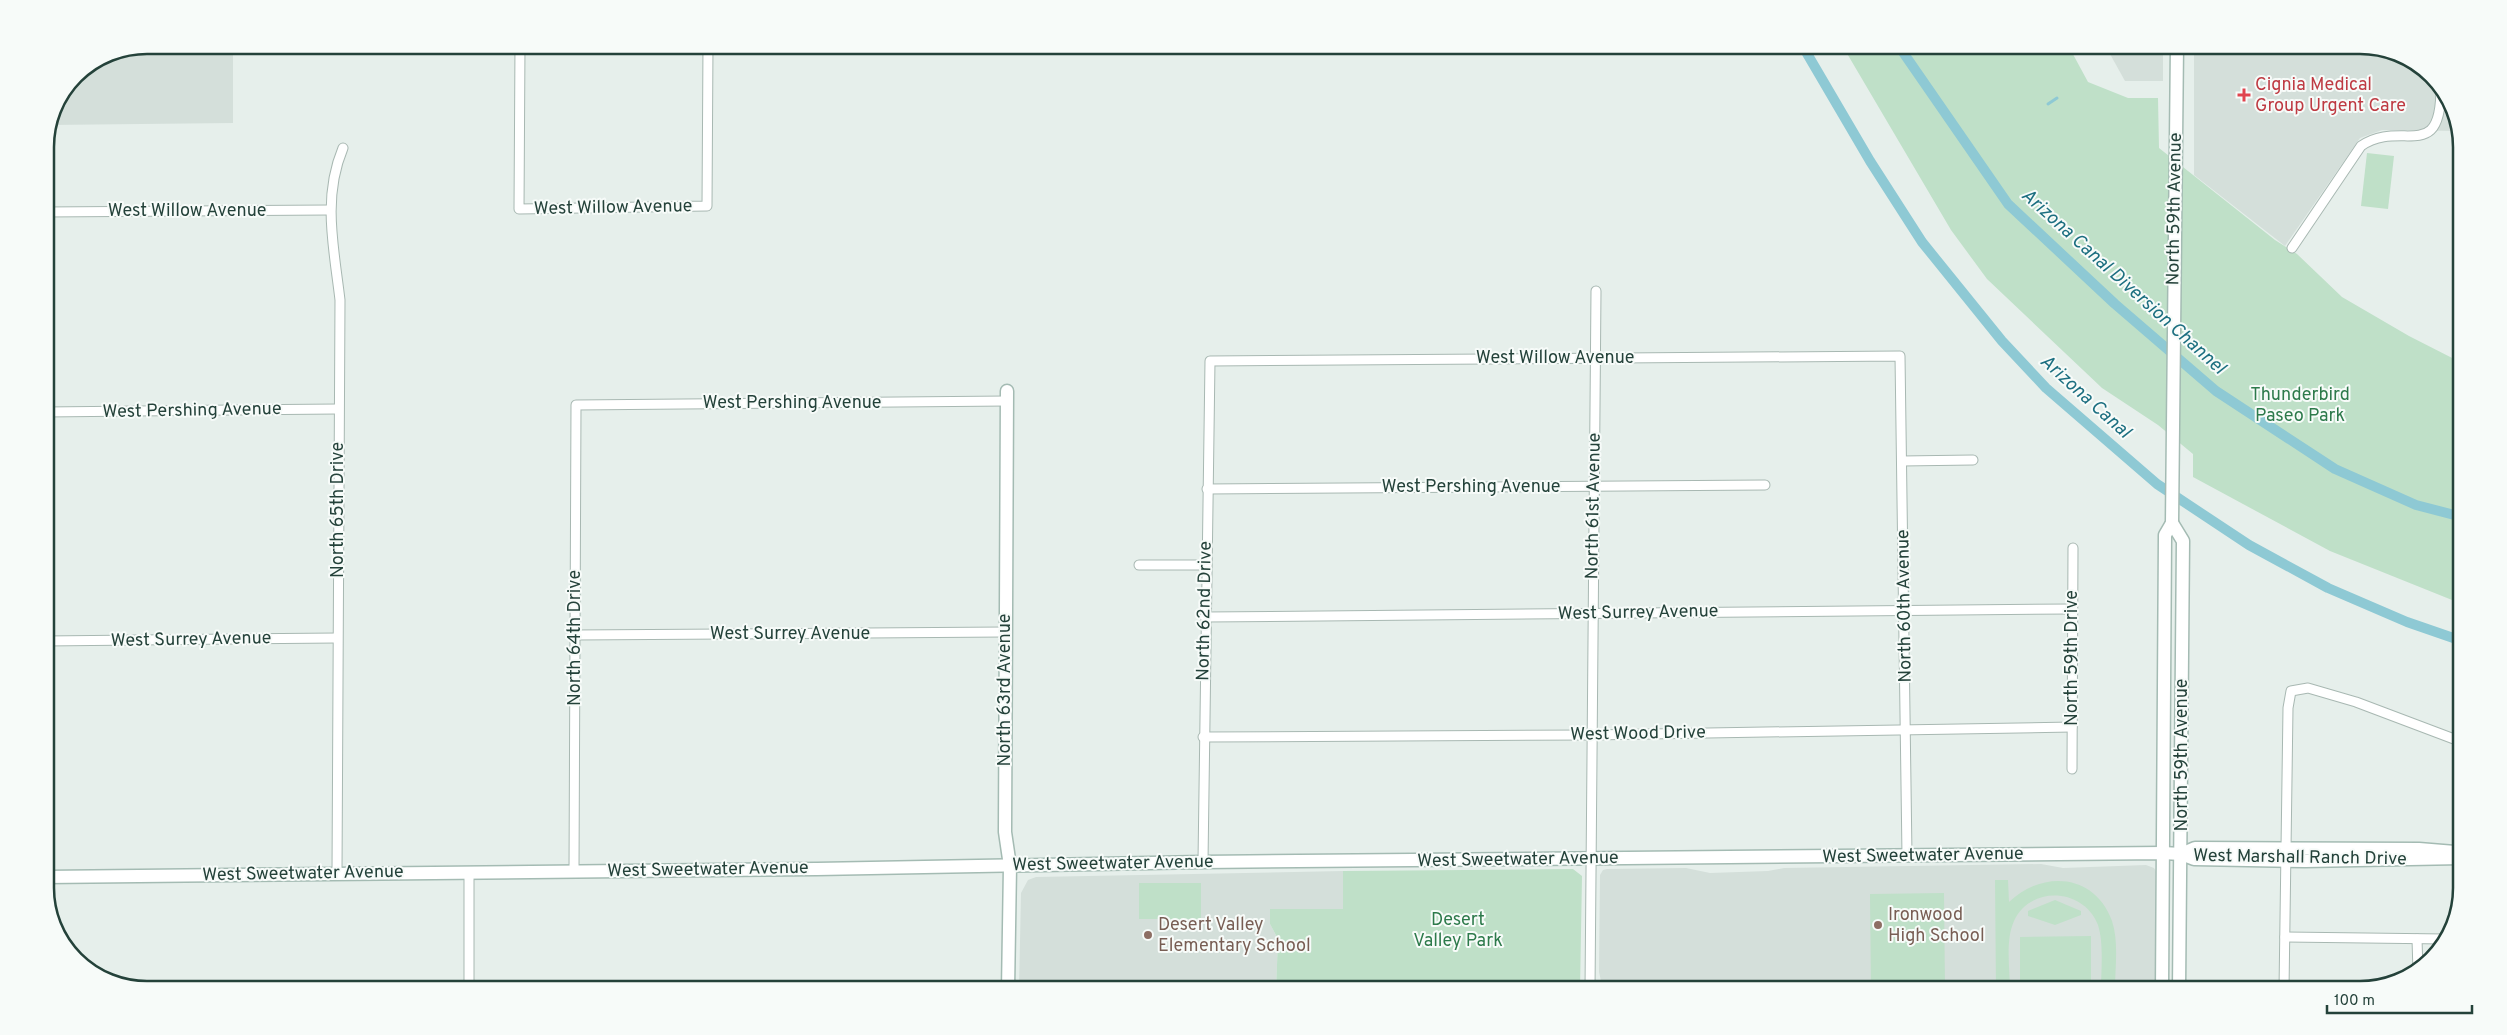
<svg xmlns="http://www.w3.org/2000/svg" width="2507" height="1035" viewBox="0 0 2507 1035" font-family="Overpass,sans-serif">
  <style>
    .built { fill: #d4dfda }
    .green { fill: #bfe0c8 }
    .lines { fill: none; stroke-linecap: round; stroke-linejoin: round }
    .stream { stroke: #8ec9d4; stroke-width: 3 }
    .canal { stroke: #8ec9d4; stroke-width: 10 }
    .street-casing { stroke: #a8b8b2; stroke-width: 11 }
    .secondary-casing { stroke: #a4bbb3; stroke-width: 15 }
    .street { stroke: #fff; stroke-width: 9 }
    .secondary { stroke: #fff; stroke-width: 12 }
    .health-dot { fill: #e0444e; stroke: #f7fbf9; stroke-width: 2 }
    .education-dot { fill: #8d6e63; stroke: #f7fbf9; stroke-width: 2 }
    .labels { text-anchor: middle; dominant-baseline: central; stroke-width: 4; stroke-linejoin: round; paint-order: stroke }
    .health-label { font-size: 18px; fill: #be3a42; stroke: #f7fbf9; text-anchor: start }
    .street-label { font-size: 18px; fill: #24423a; stroke: #f7fbf9 }
    .park-label { font-size: 18px; fill: #2d7a4b; stroke: #f7fbf9 }
    .education-label { font-size: 18px; fill: #785e54; stroke: #f7fbf9; text-anchor: start }
    .water-label { font-size: 19px; font-style: italic; fill: #1c6f80; stroke: #f7fbf9 }
    .rim { fill: none; stroke: #24423a; stroke-width: 2.5 }
  </style>
  <rect width="100%" height="100%" fill="#e6efeb"/>
  <!-- built -->
  <g class="built">
    <path d="M147 45H233V123L49 125 53 107 75 75 108 53Z"/>
    <path d="M2105 45H2163V81H2125Z"/>
    <path d="M2194 45H2360L2399 53 2445 90 2459 131 2382 130 2360 138 2285 246 2194 175Z"/>
    <path d="M2041 864 2063 868 2146 865 2154 868 2157 873V990H1603L1599 972 1600 875 1603 870 1607 869 1686 868 1710 873 1768 871 1784 868Z"/>
    <path d="M1343 871V909L1270 924 1278 939 1276 990H1019L1021 893 1028 880 1036 877Z"/>
  </g>
  <!-- green -->
  <g class="green">
    <path d="M1842 45H2068L2088 82 2128 98H2158L2159 148 2275 240 2297 254 2342 297 2409 336 2462 363V604L2330 551 2193 477V454L2158 425 2102 388 1987 279 1951 230Z"/>
    <path d="M2367 153 2394 156 2388 209 2361 206Z"/>
    <path d="M1573 869 1582 876 1580 990H1276L1278 939 1270 924V909H1343V871Z"/>
    <path d="M1995 880H2008L2009 902C2042 870 2095 873 2112 921 2119 942 2115 968 2115 990H2101C2101 970 2104 944 2098 925 2084 888 2030 885 2014 921 2005 941 2010 969 2010 990H1996Z"/>
    <rect x="1139" y="883" width="62" height="36"/>
    <path d="M1944 893 1945 990H1871L1870 894Z"/>
    <path d="M2055 900 2081 911V915L2055 925 2028 916V911Z"/>
    <path d="M2091 936V990H2020V937Z"/>
  </g>
  <g class="lines">
    <!-- stream -->
    <path class="stream" d="M2048 104 2057 98"/>
    <!-- canal -->
    <g class="canal">
      <path d="M1802 45 1870 161 1922 242 2002 341 2046 388 2157 484 2249 545 2328 588 2407 622 2462 641"/>
      <path d="M1898 45 2008 204 2115 304 2216 391 2335 469 2416 505 2462 517"/>
    </g>
    <defs>
      <g id="street">
        <path d="M520 45 519 209 707 206 708 45"/>
        <path d="M45 212 330 210"/>
        <path d="M2292 248 2361 146C2402 118 2441 166 2441 87"/>
        <path d="M45 412 338 409"/>
        <path d="M1902 461 1973 460"/>
        <path d="M1207 489 1765 485"/>
        <path d="M1139 565H1206"/>
        <path d="M1205 617 2071 609"/>
        <path d="M575 635 1005 632"/>
        <path d="M45 641 337 638"/>
        <path d="M1203 737 1592 735 2072 727"/>
        <path d="M2072 769 2073 548"/>
        <path d="M1203 862 1210 361 1900 356 1907 856"/>
        <path d="M574 872 576 405 1007 401"/>
        <path d="M337 873 340 300C334 248 322 198 343 148"/>
        <path d="M469 873V990"/>
        <path d="M2285 937 2445 939"/>
        <path d="M2417 939 2418 972"/>
        <path d="M1590 990 1596 291"/>
        <path d="M2284 990 2288 708 2291 691 2308 688 2356 702 2462 742"/>
      </g>
      <g id="secondary">
        <path d="M1007 391 1005 832 1010 866 1008 990"/>
        <path d="M2172 523 2183 541 2179 990"/>
        <path d="M2181 854 2195 848 2419 849 2455 852"/>
        <path d="M45 877 817 869 1203 862 2163 853 2181 854 2194 859 2305 861 2462 858"/>
        <path d="M2162 990 2165 535 2172 523 2177 45"/>
      </g>
    </defs>
    <!-- street casing -->
    <use href="#street" class="street-casing"/>
    <!-- secondary casing -->
    <use href="#secondary" class="secondary-casing"/>
    <!-- street -->
    <use href="#street" class="street"/>
    <!-- secondary -->
    <use href="#secondary" class="secondary"/>
  </g>
  <!-- markers -->
  <path class="health-dot" d="M2241.5 87.5h5v5h5v5h-5v5h-5v-5h-5v-5h5z"/>
  <g class="education-dot">
    <circle cx="1878" cy="925" r="5"/>
    <circle cx="1148" cy="935" r="5"/>
  </g>
  <g class="labels">
    <!-- health labels -->
    <g class="health-label">
      <text x="2255" y="85">Cignia Medical<tspan x="2255" dy="21">Group Urgent Care</tspan></text>
    </g>
    <!-- street labels -->
    <g class="street-label">
      <text transform="translate(613 208) rotate(-1)">West Willow Avenue</text>
      <text transform="translate(2175 209) rotate(-89)">North 59th Avenue</text>
      <text x="187" y="211">West Willow Avenue</text>
      <text x="1555" y="358">West Willow Avenue</text>
      <text x="792" y="403">West Pershing Avenue</text>
      <text transform="translate(192 411) rotate(-1)">West Pershing Avenue</text>
      <text x="1471" y="487">West Pershing Avenue</text>
      <text transform="translate(1594 506) rotate(-89)">North 61st Avenue</text>
      <text transform="translate(338 510) rotate(-90)">North 65th Drive</text>
      <text transform="translate(1905 606) rotate(-91)">North 60th Avenue</text>
      <text transform="translate(1205 611) rotate(-89)">North 62nd Drive</text>
      <text transform="translate(1638 613) rotate(-1)">West Surrey Avenue</text>
      <text x="790" y="634">West Surrey Avenue</text>
      <text transform="translate(575 638) rotate(-90)">North 64th Drive</text>
      <text transform="translate(191 640) rotate(-1)">West Surrey Avenue</text>
      <text transform="translate(2072 658) rotate(-90)">North 59th Drive</text>
      <text transform="translate(1005 690) rotate(-90)">North 63rd Avenue</text>
      <text transform="translate(1638 734) rotate(-1)">West Wood Drive</text>
      <text transform="translate(2182 755) rotate(-90)">North 59th Avenue</text>
      <text transform="translate(1923 856) rotate(-1)">West Sweetwater Avenue</text>
      <text transform="translate(2300 858) rotate(1)">West Marshall Ranch Drive</text>
      <text transform="translate(1518 860) rotate(-1)">West Sweetwater Avenue</text>
      <text transform="translate(1113 864) rotate(-1)">West Sweetwater Avenue</text>
      <text transform="translate(708 870) rotate(-1)">West Sweetwater Avenue</text>
      <text transform="translate(303 874) rotate(-1)">West Sweetwater Avenue</text>
    </g>
    <!-- park labels -->
    <g class="park-label">
      <text x="2300" y="395">Thunderbird<tspan x="2300" dy="21">Paseo Park</tspan></text>
      <text x="1458" y="920">Desert<tspan x="1458" dy="21">Valley Park</tspan></text>
    </g>
    <!-- education labels -->
    <g class="education-label">
      <text x="1888" y="915">Ironwood<tspan x="1888" dy="21">High School</tspan></text>
      <text x="1158" y="925">Desert Valley<tspan x="1158" dy="21">Elementary School</tspan></text>
    </g>
    <!-- water labels -->
    <g class="water-label">
      <text transform="translate(2123 282) rotate(42)">Arizona Canal Diversion Channel</text>
      <text transform="translate(2085 397) rotate(42)">Arizona Canal</text>
    </g>
  </g>
  <!-- crop -->
  <path d="M0 0H2507V1035H0ZM147 54H2360A93 93 0 0 1 2453 147V888A93 93 0 0 1 2360 981H147A93 93 0 0 1 54 888V147A93 93 0 0 1 147 54Z" fill="#f7fbf9" fill-rule="evenodd"/>
  <path class="rim" d="M147 54H2360A93 93 0 0 1 2453 147V888A93 93 0 0 1 2360 981H147A93 93 0 0 1 54 888V147A93 93 0 0 1 147 54Z"/>
  <!-- scale -->
  <path d="M2327 1005v8h145v-8" fill="none" stroke="#24423a" stroke-width="2.5"/>
  <text x="2334" y="1005" font-size="15" fill="#24423a" stroke="#f7fbf9" stroke-width="4" paint-order="stroke">100 m</text>
</svg>
